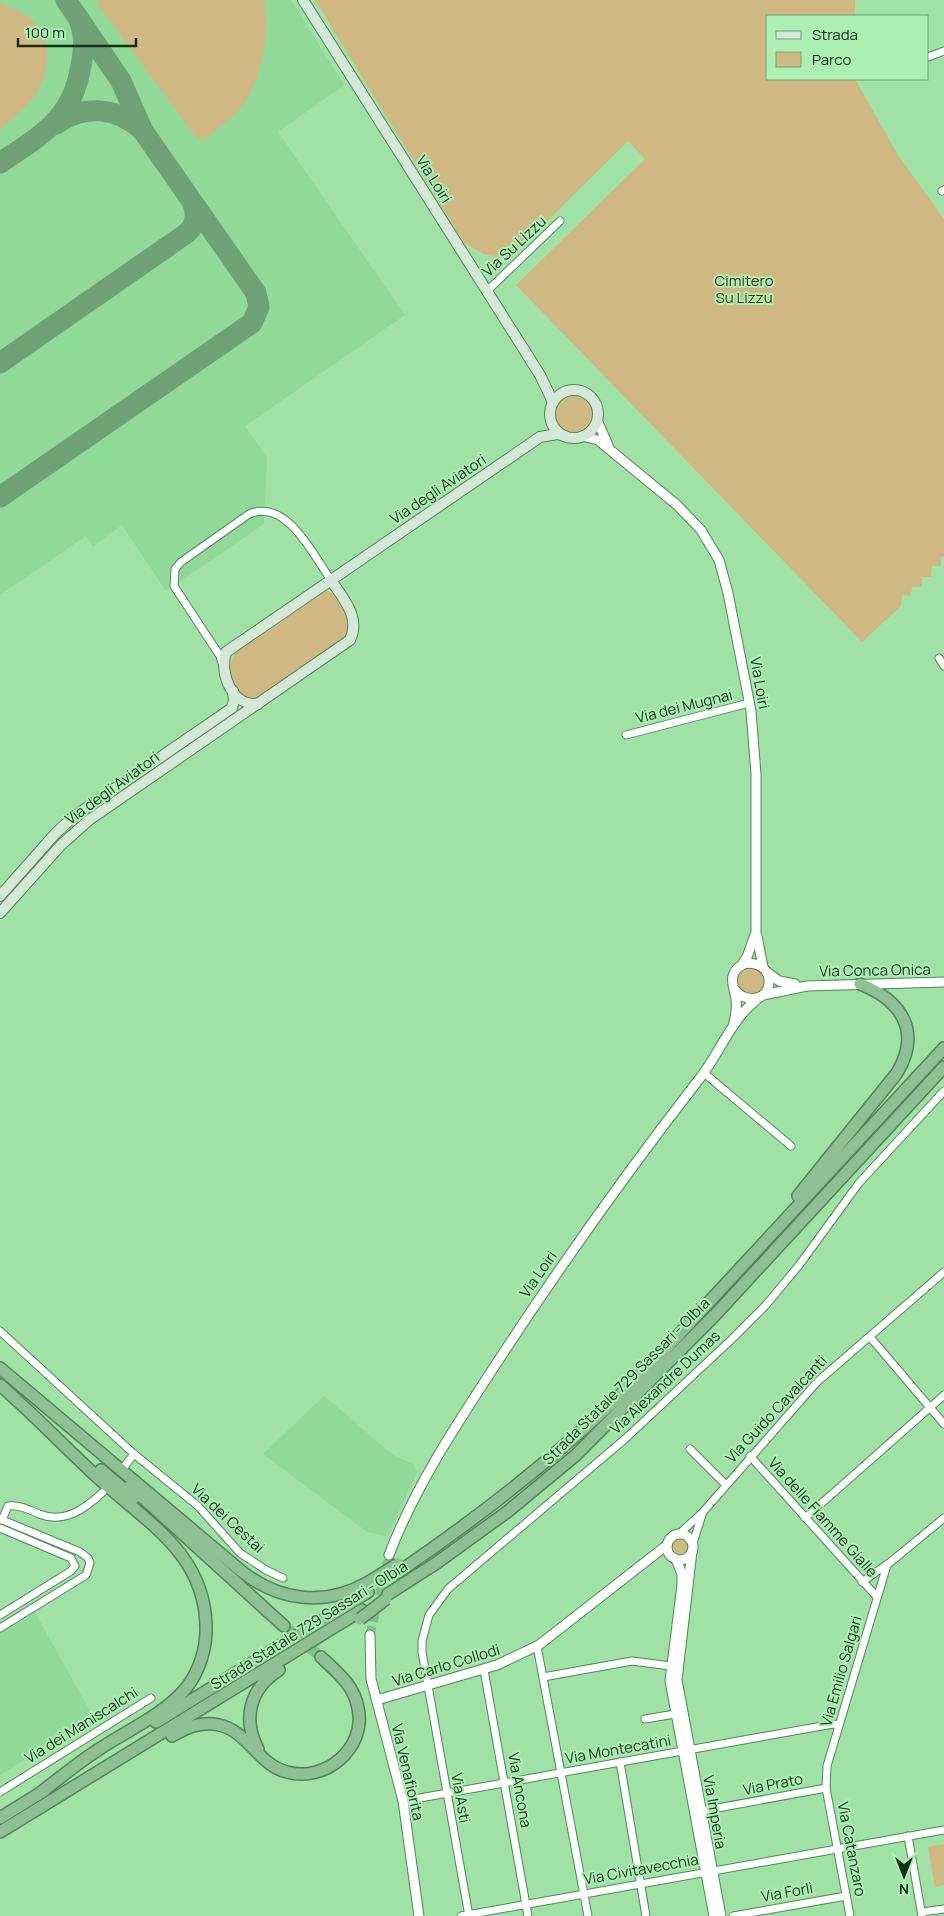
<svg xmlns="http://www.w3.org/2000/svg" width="944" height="1916" viewBox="0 0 944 1916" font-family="Manrope,sans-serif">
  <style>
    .built { fill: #91d998 }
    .green { fill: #d0b882 }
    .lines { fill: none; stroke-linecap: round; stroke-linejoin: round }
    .taxiway { stroke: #6ea274; stroke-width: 21 }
    .tertiary-tunnel { stroke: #84be8a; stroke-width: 9; stroke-dasharray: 9 4.5; stroke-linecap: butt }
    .trunk-tunnel { stroke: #84be8a; stroke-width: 11; stroke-dasharray: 11 5.5; stroke-linecap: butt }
    .minor-casing { stroke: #4c8a54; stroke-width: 9 }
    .tertiary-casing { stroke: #4c8a54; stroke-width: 11 }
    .secondary-casing { stroke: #4c8a54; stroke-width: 12 }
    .trunk-casing { stroke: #528458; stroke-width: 14 }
    .minor { stroke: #fff; stroke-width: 7 }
    .tertiary { stroke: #fff; stroke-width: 9 }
    .secondary { stroke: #d5e8d7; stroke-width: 10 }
    .trunk { stroke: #8fc094; stroke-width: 11 }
    .trunk-bridge-casing { stroke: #528458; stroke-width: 14; stroke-linecap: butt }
    .trunk-bridge { stroke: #8fc094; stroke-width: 11 }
    .labels { text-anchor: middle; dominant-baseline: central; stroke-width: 4; stroke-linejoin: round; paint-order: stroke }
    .street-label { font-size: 15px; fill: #153019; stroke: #acefb2 }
    .park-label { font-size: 15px; fill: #43340d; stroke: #acefb2 }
  </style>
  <rect width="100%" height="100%" fill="#a0e1a6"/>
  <!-- built -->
  <g class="built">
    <path d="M0 0H291L344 85 278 132 405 315 245 426 267 458 264 524 166 591 122 525 93 546 86 536 0 595Z"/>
    <path d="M324 1396 393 1455 413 1464 417 1473 387 1537 366 1531 263 1454Z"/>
    <path d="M34 1611 94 1718 0 1775V1631Z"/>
  </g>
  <!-- green -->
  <g class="green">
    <path d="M98 0H265C269 34 263 76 243 105 234 118 218 128 206 138L198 140 98 5Z"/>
    <path d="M315 0H855V16H768V79H855L898 155 944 219V556L941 557V566H932L931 577H922V587H912L911 596 902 595 901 606 862 642 516 285 645 159 628 141 508 260 484 254 464 243Z"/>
    <path d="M0 3C12 7 28 15 37 24 52 41 49 73 38 91 29 106 13 118 0 130Z"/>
    <circle cx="574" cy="414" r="19"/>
    <path d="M326 591 333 593C343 608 352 619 346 637L255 699 252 700 240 694 228 671 235 653Z"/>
    <circle cx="751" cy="981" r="14"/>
    <circle cx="680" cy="1547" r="8"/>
    <path d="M944 1844V1885L935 1887 928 1847Z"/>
  </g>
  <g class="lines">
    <!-- taxiway -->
    <g class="taxiway">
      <path d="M56 124C85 104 116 107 142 130"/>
      <path d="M0 163C41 135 73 119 81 65 84 51 85 36 80 23"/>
      <path d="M0 363 187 233C196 225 197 215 193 204"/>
      <path d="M0 497 252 323 259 307 256 293 143 131 121 81 66 0"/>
    </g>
    <!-- tertiary-tunnel -->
    <path class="tertiary-tunnel" d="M370 1635 389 1555"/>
    <!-- trunk-tunnel -->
    <path class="trunk-tunnel" d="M284 1626 321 1657"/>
    <defs>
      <g id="minor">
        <path d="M928 57 944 51"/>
        <path d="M942 191 944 190"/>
        <path d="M487 291 560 221"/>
        <path d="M939 658 944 666"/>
        <path d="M222 663 220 656 174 586 175 569 181 562 249 514C287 498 313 555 331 580"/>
        <path d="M626 735 749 703"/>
        <path d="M704 1073 791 1146"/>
        <path d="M0 1331 134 1454 198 1506 240 1553 266 1570 283 1578"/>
        <path d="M870 1337 944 1424"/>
        <path d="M690 1449 726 1485"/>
        <path d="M750 1456 877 1597"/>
        <path d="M124 1467 134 1454"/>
        <path d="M805 1518 944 1395"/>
        <path d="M0 1519 80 1552 88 1558 90 1563 86 1575 0 1628"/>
        <path d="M2 1520 8 1506C20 1505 28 1509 39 1514 64 1524 85 1509 103 1492"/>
        <path d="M0 1528 71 1558 75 1566 71 1571 0 1615"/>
        <path d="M679 1534 703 1512 817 1382 944 1272"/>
        <path d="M693 1543 702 1515"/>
        <path d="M862 1582 889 1563"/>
        <path d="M537 1646 588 1916"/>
        <path d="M484 1670 528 1916"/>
        <path d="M543 1677 632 1661 671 1666"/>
        <path d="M645 1719 681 1713"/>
        <path d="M620 1762 646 1916"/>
        <path d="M0 1792 151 1698"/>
        <path d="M403 1801 833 1724 839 1725"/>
        <path d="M696 1812 826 1788"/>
        <path d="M908 1836 922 1916"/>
        <path d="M922 1912 944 1909"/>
        <path d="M461 1916 944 1830"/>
        <path d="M469 1916 422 1652V1641L429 1615 448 1589 625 1439 732 1339 766 1305 800 1264 859 1183 944 1091"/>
        <path d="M733 1916 846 1896"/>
        <path d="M850 1916 826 1788 827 1766 887 1565 944 1518"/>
      </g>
      <g id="tertiary">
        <path d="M597 420 608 445"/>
        <path d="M582 436 598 440 677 505 701 530 719 560 728 593 751 711 756 774V932L747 957 741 966"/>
        <path d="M757 936 763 967"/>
        <path d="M767 972 779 981 795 984"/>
        <path d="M763 995 807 986 944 982"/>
        <path d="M734 1022C736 1015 737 1007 736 999 735 992 731 983 733 976 739 955 772 962 769 984 766 1003 743 1002 734 989"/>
        <circle cx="680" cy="1547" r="13"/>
        <path d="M692 1551 677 1680 721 1916"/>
        <path d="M389 1555C416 1484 459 1421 500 1358 563 1262 630 1168 700 1078 721 1051 732 1017 760 997"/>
        <path d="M676 1559 682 1574V1585L670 1681 714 1916"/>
        <path d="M370 1635 371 1679 403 1801 419 1916"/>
        <path d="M377 1700 497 1665 539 1645 667 1545"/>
      </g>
      <g id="secondary">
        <path d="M303 0 540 375 553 402"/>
        <circle cx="574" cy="414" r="24"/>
        <path d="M258 704C232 706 219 674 226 652L540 437 557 434 565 436"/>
        <path d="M0 896 55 834 72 818 232 708 234 700 233 691"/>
        <path d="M0 913 61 845 89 820 350 640C361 617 343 599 331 580"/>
      </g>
      <g id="trunk">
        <path d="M798 1196 897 1073C922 1031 901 1000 860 984"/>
        <path d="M0 1368 240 1570C278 1601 324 1607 367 1583"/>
        <path d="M0 1385C33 1414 64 1446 96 1476 146 1522 207 1554 206 1630 206 1650 199 1671 187 1687 165 1714 130 1729 101 1748 80 1761 60 1778 40 1793"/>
        <path d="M101 1470 134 1498"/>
        <path d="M130 1486 284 1626"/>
        <path d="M397 1573C487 1512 570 1446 647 1369L944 1048"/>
        <path d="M388 1594 435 1564 507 1512 576 1455 716 1314 944 1067"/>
        <path d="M156 1722 368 1592"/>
        <path d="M172 1736C187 1727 202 1721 219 1725 248 1731 258 1765 287 1772 325 1783 367 1748 358 1708 354 1685 337 1672 321 1657"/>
        <path d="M258 1749C242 1719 250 1688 279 1670"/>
        <path d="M0 1818 45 1790"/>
        <path d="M0 1832 362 1610"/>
      </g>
    </defs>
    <!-- minor casing -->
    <use href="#minor" class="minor-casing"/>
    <!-- tertiary casing -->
    <use href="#tertiary" class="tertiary-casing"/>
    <!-- secondary casing -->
    <use href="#secondary" class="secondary-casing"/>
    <!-- trunk casing -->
    <use href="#trunk" class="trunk-casing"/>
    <!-- minor -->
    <use href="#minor" class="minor"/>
    <!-- tertiary -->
    <use href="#tertiary" class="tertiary"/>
    <!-- secondary -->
    <use href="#secondary" class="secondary"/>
    <!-- trunk -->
    <use href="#trunk" class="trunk"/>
    <defs>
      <g id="trunk-bridge">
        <path d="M367 1583 398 1564"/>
        <path d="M360 1619 386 1599"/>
      </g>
    </defs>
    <!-- trunk-bridge casing -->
    <use href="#trunk-bridge" class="trunk-bridge-casing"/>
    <!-- trunk-bridge -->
    <use href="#trunk-bridge" class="trunk-bridge"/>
  </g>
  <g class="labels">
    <!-- street labels -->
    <g class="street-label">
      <text transform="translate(434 179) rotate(58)">Via Loiri</text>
      <text transform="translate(514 246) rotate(-43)">Via Su Lizzu</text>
      <text transform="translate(438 489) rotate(-34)">Via degli Aviatori</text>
      <text transform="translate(760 683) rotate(80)">Via Loiri</text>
      <text transform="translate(684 706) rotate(-14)">Via dei Mugnai</text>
      <text transform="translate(112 788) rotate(-36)">Via degli Aviatori</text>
      <text transform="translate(875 970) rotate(-1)">Via Conca Onica</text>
      <text transform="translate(538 1274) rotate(-55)">Via Loiri</text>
      <text transform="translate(626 1381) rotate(-45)">Strada Statale 729 Sassari - Olbia</text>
      <text transform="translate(665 1382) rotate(-43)">Via Alexandre Dumas</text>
      <text transform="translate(776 1409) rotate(-47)">Via Guido Cavalcanti</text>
      <text transform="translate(823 1517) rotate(48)">Via delle Fiamme Gialle</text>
      <text transform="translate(228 1518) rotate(43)">Via dei Cestai</text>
      <text transform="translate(309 1625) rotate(-32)">Strada Statale 729 Sassari - Olbia</text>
      <text transform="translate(446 1665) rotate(-17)">Via Carlo Collodi</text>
      <text transform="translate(841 1671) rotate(-74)">Via Emilio Salgari</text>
      <text transform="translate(81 1725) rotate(-32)">Via dei Maniscalchi</text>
      <text transform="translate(618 1749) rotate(-10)">Via Montecatini</text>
      <text transform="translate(408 1772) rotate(77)">Via Venafiorita</text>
      <text transform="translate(773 1784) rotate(-11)">Via Prato</text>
      <text transform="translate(520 1790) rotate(80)">Via Ancona</text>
      <text transform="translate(461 1798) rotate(80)">Via Asti</text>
      <text transform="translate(715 1812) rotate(80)">Via Imperia</text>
      <text transform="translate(852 1849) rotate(79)">Via Catanzaro</text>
      <text transform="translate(641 1869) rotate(-10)">Via Civitavecchia</text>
      <text transform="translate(787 1892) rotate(-10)">Via Forlì</text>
    </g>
    <!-- park labels -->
    <g class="park-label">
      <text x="744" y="280">Cimitero<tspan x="744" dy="17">Su Lizzu</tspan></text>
    </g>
  </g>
  <!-- legend -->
  <rect x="766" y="15" width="162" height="65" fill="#acefb2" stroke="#70a375"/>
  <rect x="776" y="31" width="25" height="8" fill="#d5e8d7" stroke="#70a375"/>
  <text x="812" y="40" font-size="15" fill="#153019">Strada</text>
  <rect x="776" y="52" width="25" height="15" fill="#d0b882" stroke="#70a375"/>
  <text x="812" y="65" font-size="15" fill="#153019">Parco</text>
  <!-- north arrow -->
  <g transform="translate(904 1876) rotate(180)" stroke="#acefb2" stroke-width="4" paint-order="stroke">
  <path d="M0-4L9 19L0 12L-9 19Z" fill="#153019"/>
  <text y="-8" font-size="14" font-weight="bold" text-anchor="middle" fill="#153019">N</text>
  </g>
  <!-- scale -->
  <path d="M18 38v8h118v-8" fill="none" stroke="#153019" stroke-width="2.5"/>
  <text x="25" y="38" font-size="15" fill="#153019" stroke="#acefb2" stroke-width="4" paint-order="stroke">100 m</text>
</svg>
